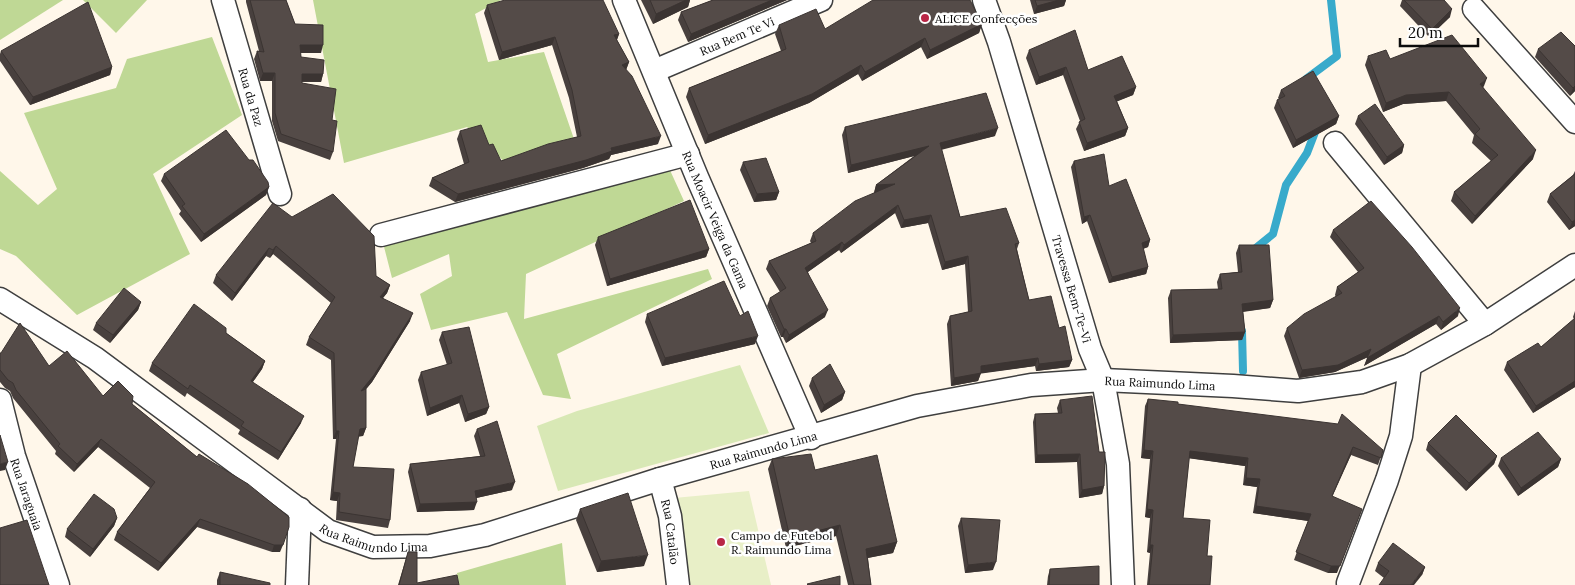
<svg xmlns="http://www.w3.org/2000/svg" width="1575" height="585" viewBox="0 0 1575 585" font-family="Lora,serif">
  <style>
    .green { fill: #d8e8b5 }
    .forest { fill: #bfd895 }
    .pitch { fill: #e8efc7 }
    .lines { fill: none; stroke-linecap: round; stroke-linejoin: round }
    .stream { stroke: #38aacb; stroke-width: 8 }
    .street-casing { stroke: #3f3f3f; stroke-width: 25 }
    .street { stroke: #fff; stroke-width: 22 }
    .wall { fill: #48403e }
    .shaded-wall { fill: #3b3432 }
    .building { fill: #544b48; stroke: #3b3432 }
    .poi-dot { fill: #b92646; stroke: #fff; stroke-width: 2 }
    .labels { text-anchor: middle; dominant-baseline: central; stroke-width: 5; stroke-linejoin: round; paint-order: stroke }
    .poi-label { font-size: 12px; fill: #0c0c0c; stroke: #fff; text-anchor: start }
    .street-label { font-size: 12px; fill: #0c0c0c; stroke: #fff }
  </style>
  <rect width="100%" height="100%" fill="#fff7ea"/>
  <!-- green -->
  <path class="green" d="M740 365 769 433 558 491 537 426 577 411Z"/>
  <!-- forest -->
  <g class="forest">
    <path d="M0 0H63L0 40Z"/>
    <path d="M83 0H147L116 33Z"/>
    <path d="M313 0H501L475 14 488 62 544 52 574 139 508 165 467 127 344 163Z"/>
    <path d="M212 37 242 115 153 174 190 254 77 315 16 256 0 249V171L38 205 57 189 24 113 116 88 127 59Z"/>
    <path d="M669 168 684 201 526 274 524 319 708 269 712 279 557 354 571 399 543 395 507 312 431 330 420 294 452 276 449 254 392 278 381 235Z"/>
    <path d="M562 543 566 585H458L457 573Z"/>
  </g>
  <!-- pitch -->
  <path class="pitch" d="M749 491 771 585H688L674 498Z"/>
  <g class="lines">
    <!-- stream -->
    <g class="stream">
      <path d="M1306 79 1337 56 1331 0"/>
      <path d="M1252 251 1273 234 1286 185 1307 153 1317 127"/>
      <path d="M1242 331 1243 371"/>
    </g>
    <defs>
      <g id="street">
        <path id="s1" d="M223 0 280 194"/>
        <path id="s2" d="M624 0 697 177 811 438"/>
        <path id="s3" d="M984 0 999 42 1090 349 1103 380 1118 464 1123 585"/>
        <path d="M1474 9 1575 122"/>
        <path id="s4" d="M654 71 821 0"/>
        <path d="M1335 143 1485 324"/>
        <path d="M381 235 688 154"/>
        <path id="s5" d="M0 299 95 358 328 531 373 547 430 546 485 535 660 479 917 406 1031 385 1103 380 1233 386 1298 391 1362 382 1410 365 1485 324 1575 265"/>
        <path id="s6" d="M0 400 14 456 58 585"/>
        <path id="s7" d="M660 479 670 516 678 585"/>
        <path d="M1348 583 1387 480 1401 436 1410 365"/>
        <path d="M297 585 300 509"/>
      </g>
    </defs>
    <!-- street casing -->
    <use href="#street" class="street-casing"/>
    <!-- street -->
    <use href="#street" class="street"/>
  </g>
  <!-- wall -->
  <g class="wall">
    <path d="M246 0H286L295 24 321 53H300L301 57 323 74 321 82H302V83L332 120 333 152 330 160 278 141 272 121V81H260L254 59 257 51H259L246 2Z"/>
    <path d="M641 0H690L688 7 653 24Z"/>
    <path d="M713 0H787L688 42 678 20 681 12Z"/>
    <path d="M1030 0H1066L1064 6 1034 14Z"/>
    <path d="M1402 0H1404L1450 17 1429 37 1400 6Z"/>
    <path d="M487 5 619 34 617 40 629 62 626 70 658 144 611 155 609 159 583 168 455 202 429 186 432 178 464 164 457 139 460 131 489 145 501 161 577 137 569 98 552 45 499 60 484 13Z"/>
    <path d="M982 24 979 33 927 59 921 47 862 81 858 74 809 103 705 144 686 97 689 88 781 51 775 34 779 25 825 29Z"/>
    <path d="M1575 46V91L1570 96 1535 57 1538 49Z"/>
    <path d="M1029 50 1136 87 1133 95 1117 101 1128 128 1125 136 1084 151 1076 129 1080 121 1063 75 1036 85 1026 58Z"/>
    <path d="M1 51 112 67 110 75 30 105 0 61V54Z"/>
    <path d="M1368 56 1390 59 1484 86 1483 87 1533 159 1472 224 1451 201 1454 192 1491 161 1472 143 1474 135 1446 101 1403 104 1383 112 1365 65Z"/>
    <path d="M1281 90 1339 116 1336 124 1293 148 1274 108 1277 100 1279 99 1278 98Z"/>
    <path d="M1358 116 1404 145 1402 153 1384 165 1355 124Z"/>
    <path d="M845 127 995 136 941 149 960 217 1019 243 1017 249 1029 300 1059 328 1072 360 1069 367 1036 371 1035 366 981 373 978 381 951 386 947 324 950 316 968 312 965 264 942 270 928 223 901 228 895 213 841 253 839 250 808 272 825 317 786 343 783 337H781L767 306 770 298 780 292 766 269 769 261 811 243 810 241 813 233 874 193 876 185 914 156 848 173 842 135Z"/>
    <path d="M249 160 269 187 266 195 201 242 179 214 181 211 161 181 164 174Z"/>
    <path d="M1074 161 1109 186 1150 240 1148 247 1143 249 1148 267 1146 274 1109 283 1087 221 1082 224 1071 167Z"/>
    <path d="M743 162 779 192 776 200 754 202 740 170Z"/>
    <path d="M1575 171V226L1569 230 1547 202 1550 194 1573 175Z"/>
    <path d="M292 217 376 276 390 285 387 293 383 298 410 321 372 382 366 389V428L363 436H358L353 467 390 520 388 528 336 520 337 501 330 500 336 439H333L331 360 306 345 309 337 331 303 273 254 270 258 266 256 232 301 213 283 216 275Z"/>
    <path d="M1333 230 1458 316 1441 330 1436 324 1364 366 1368 357 1335 372 1299 378 1284 336 1287 328 1336 297 1335 295 1337 287 1358 272 1330 237Z"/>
    <path d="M598 237 709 249 706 257 607 286 595 245Z"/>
    <path d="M1239 245 1273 300 1270 308 1243 312 1245 332 1242 340 1170 343 1168 298 1171 290 1218 289 1217 282 1220 274 1238 272 1236 253Z"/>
    <path d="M141 302 138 310 110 343 93 330 96 323Z"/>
    <path d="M1575 311V387L1533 413 1504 370 1507 362 1541 347 1574 319 1573 317Z"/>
    <path d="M647 314 740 316 755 344 662 366 645 322Z"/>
    <path d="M442 332 489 407 486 414 465 422 459 403 427 416 418 380 421 372 447 365 439 340Z"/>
    <path d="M226 333 265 361 262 369 252 383 301 423 278 460 238 434 240 430 187 393 185 397 149 371 152 363Z"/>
    <path d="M0 353 49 366 103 396 132 404 197 457 248 484 280 552H272L197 527 158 571 114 540 117 532 150 488 98 447 74 472 55 454 56 451 13 398 10 391 5 388 0 382Z"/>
    <path d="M812 378 845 392 842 400 821 413 809 386Z"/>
    <path d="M1148 399 1178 404 1383 450 1378 465 1351 455 1332 496 1337 573H1328L1294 560 1308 521 1253 513 1257 487 1243 485 1245 466 1189 458 1183 518 1207 556 1210 585H1147L1150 553 1147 552 1150 518 1145 517 1150 459 1141 458 1145 406Z"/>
    <path d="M1060 400 1099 452 1104 486 1102 494 1079 498 1077 462 1035 463 1033 422 1035 414 1058 413 1057 408Z"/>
    <path d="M477 429 512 490 476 498 474 510 417 512 408 472 410 464 480 456 474 436Z"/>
    <path d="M1428 443 1497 456 1494 464 1466 491 1426 450Z"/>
    <path d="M1501 458 1561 459 1558 467 1518 496 1498 466Z"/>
    <path d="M772 459 815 470 897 542 893 553 868 558 871 585H848L836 536 786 548 768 469Z"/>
    <path d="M580 509 644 566 597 572 576 520Z"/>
    <path d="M117 518 114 526 90 557 65 537 67 529Z"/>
    <path d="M961 518 993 570 965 573 958 526Z"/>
    <path d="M408 552 417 583 459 585H398Z"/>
    <path d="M1378 563 1425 567 1422 575 1384 578 1375 571Z"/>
    <path d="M1050 569 1099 585H1047L1048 576Z"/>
    <path d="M220 572 270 585H217V580Z"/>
  </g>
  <!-- shaded-wall -->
  <g class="shaded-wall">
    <path d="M686 0H690L688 7 653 24 656 14Z"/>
    <path d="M772 0H787L688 42 691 34Z"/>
    <path d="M1059 0H1066L1064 6 1034 14 1037 6Z"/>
    <path d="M1452 9 1450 17 1429 37 1432 29Z"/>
    <path d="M982 24 979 33 927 59 930 50Z"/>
    <path d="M619 34 616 42 614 35Z"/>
    <path d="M555 37 552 45 499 60 502 52Z"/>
    <path d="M925 38 921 47 862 81 865 72Z"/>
    <path d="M300 45H323L321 53H297Z"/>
    <path d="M629 62 626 70 622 65Z"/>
    <path d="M861 65 858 74 809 103 705 144 708 135Z"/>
    <path d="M112 67 110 75 30 105 33 97Z"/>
    <path d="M1066 67 1063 75 1036 85 1039 77Z"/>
    <path d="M263 73H275L272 81H260Z"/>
    <path d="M302 74H323L321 82 299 81Z"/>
    <path d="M1487 78 1484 86 1477 92 1480 84Z"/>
    <path d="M1575 86V91L1570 96 1573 88Z"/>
    <path d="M1136 87 1133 95 1111 104 1114 96Z"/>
    <path d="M1449 92 1446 101 1403 104 1383 112 1386 103 1406 95Z"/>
    <path d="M1339 116 1336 124 1293 148 1296 140Z"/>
    <path d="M998 128 995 136 937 151 940 143Z"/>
    <path d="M1128 128 1125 136 1084 151 1087 143Z"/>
    <path d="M661 136 658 144 611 155 609 159 583 168 455 202 458 194 611 148Z"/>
    <path d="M1404 145 1402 153 1384 165 1387 157Z"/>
    <path d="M929 146 926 153 848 173 851 165Z"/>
    <path d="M1536 150 1533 159 1472 224 1475 216Z"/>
    <path d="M895 184 874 193 876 185Z"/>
    <path d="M269 187 266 195 201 242 204 234Z"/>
    <path d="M779 192 776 200 754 202 757 194Z"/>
    <path d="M898 205 895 213 841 253 844 245Z"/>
    <path d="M931 215 928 223 901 228 904 220Z"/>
    <path d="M1090 215 1087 221 1082 224 1084 217Z"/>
    <path d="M1575 220V226L1569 230 1572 222Z"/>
    <path d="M1150 240 1148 247 1139 250 1142 243Z"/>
    <path d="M842 242 839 250 802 276 805 268Z"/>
    <path d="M276 246 273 254 270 258 273 250Z"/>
    <path d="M269 248 266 256 232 301 235 293Z"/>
    <path d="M709 249 706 257 607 286 610 279Z"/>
    <path d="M968 256 965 264 942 270 945 262Z"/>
    <path d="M1148 267 1146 274 1109 283 1112 277Z"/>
    <path d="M390 285 387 293 377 305 380 297Z"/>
    <path d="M1273 300 1270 308 1239 312 1242 304Z"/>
    <path d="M141 302 138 310 110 343 113 335Z"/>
    <path d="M1460 308 1458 316 1441 330 1443 322Z"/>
    <path d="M828 310 825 317 786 343 789 335Z"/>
    <path d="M413 313 410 321 372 382 358 399 361 391Z"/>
    <path d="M1439 316 1436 324 1364 366 1367 358Z"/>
    <path d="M784 329H786L783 337H781Z"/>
    <path d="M1245 332 1242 340 1170 343 1173 335Z"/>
    <path d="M758 336 755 344 662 366 665 358Z"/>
    <path d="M1371 349 1368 357 1335 372 1299 378 1302 370Z"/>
    <path d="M1038 358 1035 366 978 374 981 366Z"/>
    <path d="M1072 360 1069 367 1036 371 1039 364Z"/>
    <path d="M265 361 262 369 248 389 251 381Z"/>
    <path d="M981 373 978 381 951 386 954 378Z"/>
    <path d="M1575 381V387L1533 413 1536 406Z"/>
    <path d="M845 392 842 400 821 413 824 405Z"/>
    <path d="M462 395 459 403 427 416 430 408Z"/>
    <path d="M489 407 486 414 465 422 468 414Z"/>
    <path d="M304 416 301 423 278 460 281 452Z"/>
    <path d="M366 428 363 436 357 437 360 429Z"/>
    <path d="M336 431H339L336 439H333Z"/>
    <path d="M101 439 98 447 74 472 77 464Z"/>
    <path d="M1353 447 1351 455 1329 504 1332 496Z"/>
    <path d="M1144 450 1153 451 1150 459 1141 458Z"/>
    <path d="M1190 451 1248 458 1245 466 1187 458Z"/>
    <path d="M1080 454 1077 462 1035 463 1037 455Z"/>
    <path d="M1497 456 1494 464 1466 491 1469 483Z"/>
    <path d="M1561 459 1558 467 1518 496 1521 488Z"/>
    <path d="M8 462 5 470 0 471V464Z"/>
    <path d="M1246 478 1260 479 1257 487 1243 485Z"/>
    <path d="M515 482 512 490 472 499 475 491Z"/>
    <path d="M1104 486 1102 494 1079 498 1082 490Z"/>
    <path d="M333 492 340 493 337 501 330 500Z"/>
    <path d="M477 502 474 510 417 512 420 504Z"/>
    <path d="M1256 506 1311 514 1309 521 1253 513Z"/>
    <path d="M1147 509 1153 510 1150 518 1145 517Z"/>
    <path d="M1362 509 1337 573H1328L1331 566Z"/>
    <path d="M117 518 114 526 90 557 93 549Z"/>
    <path d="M200 519 197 527 158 571 161 563Z"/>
    <path d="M840 525 836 536 786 548 790 538Z"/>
    <path d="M897 542 893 553 862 559 866 549Z"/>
    <path d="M274 545H283L280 552H272Z"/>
    <path d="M1150 545H1153L1150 553 1147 552Z"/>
    <path d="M648 555 644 566 597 572 601 561Z"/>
    <path d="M996 562 993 570 965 573 968 565Z"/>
    <path d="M1425 567 1422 575 1414 585H1411Z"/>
  </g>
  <!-- building -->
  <g class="building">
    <path d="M250 0H286L295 24 323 25V45H300L301 57 324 60 323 74H302V83L336 89 332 120 337 121 333 152 281 134 275 113V73H263L257 51 264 52Z"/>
    <path d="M505 0H603L619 34 614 35 629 62 622 65 632 76 661 136 611 148 612 151 586 160 458 194 432 178 469 162 460 131 481 125 489 145 493 144 501 161 548 144 581 136 572 90 555 37 502 52 487 5Z"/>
    <path d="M650 0H686L656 14Z"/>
    <path d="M713 0H772L691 34 681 12Z"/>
    <path d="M873 0H970L982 24 930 50 925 38 865 72 861 65 812 94 708 135 689 88 786 49 779 25 816 9 825 29Z"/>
    <path d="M1035 0H1059L1037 6Z"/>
    <path d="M1404 0H1444L1452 9 1432 29Z"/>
    <path d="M88 2 112 67 33 97 1 51Z"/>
    <path d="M1075 30 1088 70 1122 56 1136 87 1114 96 1128 128 1087 143 1079 122 1085 119 1066 67 1039 77 1029 50Z"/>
    <path d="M1561 32 1575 46V86L1573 88 1538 49Z"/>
    <path d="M1452 35 1487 78 1480 84 1536 150 1475 216 1454 192 1498 155 1475 134 1480 129 1449 92 1406 95 1386 103 1368 56 1386 50 1390 59Z"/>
    <path d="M1313 71 1339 116 1296 140 1277 100 1285 96 1281 90Z"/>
    <path d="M986 93 998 128 940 143 960 217 1006 208 1019 243 1015 244 1029 300 1051 296 1059 328 1065 326 1072 360 1039 364 1038 358 981 366V373L954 378 950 316 972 311 968 256 945 262 931 215 904 220 898 205 844 245 842 242 805 268 828 310 789 335 786 329H784L770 298 786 288 769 261 816 241 813 233 855 201 895 184 876 185 929 146 851 165 845 127Z"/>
    <path d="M1375 104 1404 145 1387 157 1358 116Z"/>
    <path d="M226 130 249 160H253L268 182 269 187 204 234 182 206 185 204 164 174Z"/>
    <path d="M1104 154 1109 186 1126 179 1150 240 1142 243 1148 267 1112 277 1090 215 1084 217 1074 161Z"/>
    <path d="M766 158 779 192 757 194 743 162Z"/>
    <path d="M1575 174V220L1572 222 1550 194Z"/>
    <path d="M333 194 374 236 376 276 390 285 380 297 413 313 374 375 361 391 366 389V428L360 429 353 467 394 469 390 520 339 512 340 493 333 492 339 431H336L334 353 309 337 335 297 276 246 273 250 269 248 235 293 216 275 273 203 292 217Z"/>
    <path d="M690 200 709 249 610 279 598 237Z"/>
    <path d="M1371 201 1412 247 1460 308 1443 322 1439 316 1367 358 1371 349 1338 365 1302 370 1287 328 1304 314 1342 293 1337 287 1364 268 1333 230Z"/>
    <path d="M1239 245H1269L1273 300 1242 304 1245 332 1173 335 1171 290 1222 289 1220 274 1242 272Z"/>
    <path d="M724 281 740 316 748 311 758 336 665 358 647 314Z"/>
    <path d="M124 288 141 302 113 335 96 323Z"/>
    <path d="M194 304 226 328V333L265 361 251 381 304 416 281 452 241 426 244 422 190 385 188 389 152 363Z"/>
    <path d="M1575 318V381L1536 406 1507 362 1538 343 1541 347Z"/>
    <path d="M20 323 49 366 67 351 103 396 118 381 133 396 132 404 197 457 199 454 248 484 289 517V527L283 545H274L200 519 161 563 117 532 155 482 101 439 77 464 58 446 60 444 16 390 13 383 8 380 0 370V353H1Z"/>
    <path d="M469 327 489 407 468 414 462 395 430 408 421 372 452 363 442 332Z"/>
    <path d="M830 364 845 392 824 405 812 378Z"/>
    <path d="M1092 396 1099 452H1105L1104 486 1082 490 1080 454 1037 455 1035 414 1062 413 1060 400Z"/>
    <path d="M1148 399 1178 402V404L1338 424 1342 414 1383 450 1381 458 1353 447 1332 496 1362 509 1340 566H1331L1296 552 1311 514 1256 506 1260 479 1246 478 1248 458 1190 451 1183 518 1210 520 1207 556H1212L1210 585H1149L1153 545H1150L1153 510 1147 509 1153 451 1144 450Z"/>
    <path d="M1456 415 1497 456 1469 483 1428 443Z"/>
    <path d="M497 421 515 482 475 491 477 502 420 504 410 464 485 456 477 429Z"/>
    <path d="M1538 432 1561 459 1521 488 1501 458Z"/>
    <path d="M0 435 8 462 0 464Z"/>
    <path d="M811 454 815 470 877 455 897 542 866 549 871 585H854L840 525 790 538 772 459Z"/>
    <path d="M628 493 648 555 601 561 580 509Z"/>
    <path d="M94 494 114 509 117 518 93 549 67 529Z"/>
    <path d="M961 518 1000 520 996 562 968 565Z"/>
    <path d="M27 520 49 585H0V528Z"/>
    <path d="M1393 543 1425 567 1411 585H1379L1389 571 1378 563Z"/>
    <path d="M408 552H417V583L457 575 459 585H399Z"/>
    <path d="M1099 566V585H1049L1050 569Z"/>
    <path d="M220 572 270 583V585H220Z"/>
    <path d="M840 576V585H808L807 584Z"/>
  </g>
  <!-- markers -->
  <g class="poi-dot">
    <circle cx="925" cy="18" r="5"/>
    <circle cx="721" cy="542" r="5"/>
  </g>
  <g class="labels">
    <!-- poi labels -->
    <g class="poi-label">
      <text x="935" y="18">ALICE Confecções</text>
      <text x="731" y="535">Campo de Futebol<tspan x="731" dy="14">R. Raimundo Lima</tspan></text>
    </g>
    <!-- street labels -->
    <g class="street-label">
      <text stroke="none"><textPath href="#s4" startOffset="90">Rua Bem Te Vi</textPath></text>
      <text stroke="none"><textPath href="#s1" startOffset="101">Rua da Paz</textPath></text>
      <text stroke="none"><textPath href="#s2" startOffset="238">Rua Moacir Veiga da Gama</textPath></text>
      <text stroke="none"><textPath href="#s3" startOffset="302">Travessa Bem-Te-Vi</textPath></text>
      <text stroke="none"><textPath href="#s5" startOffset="1259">Rua Raimundo Lima</textPath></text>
      <text stroke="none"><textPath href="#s5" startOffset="854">Rua Raimundo Lima</textPath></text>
      <text stroke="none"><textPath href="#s6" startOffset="98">Rua Jaraguaia</textPath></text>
      <text stroke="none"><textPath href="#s7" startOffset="54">Rua Catalão</textPath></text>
      <text stroke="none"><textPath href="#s5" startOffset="449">Rua Raimundo Lima</textPath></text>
    </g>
  </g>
  <!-- scale -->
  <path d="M1400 38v8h78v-8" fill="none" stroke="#0c0c0c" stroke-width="2.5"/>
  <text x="1408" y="38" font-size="15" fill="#0c0c0c" stroke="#ffffff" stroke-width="4" paint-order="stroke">20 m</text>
</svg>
